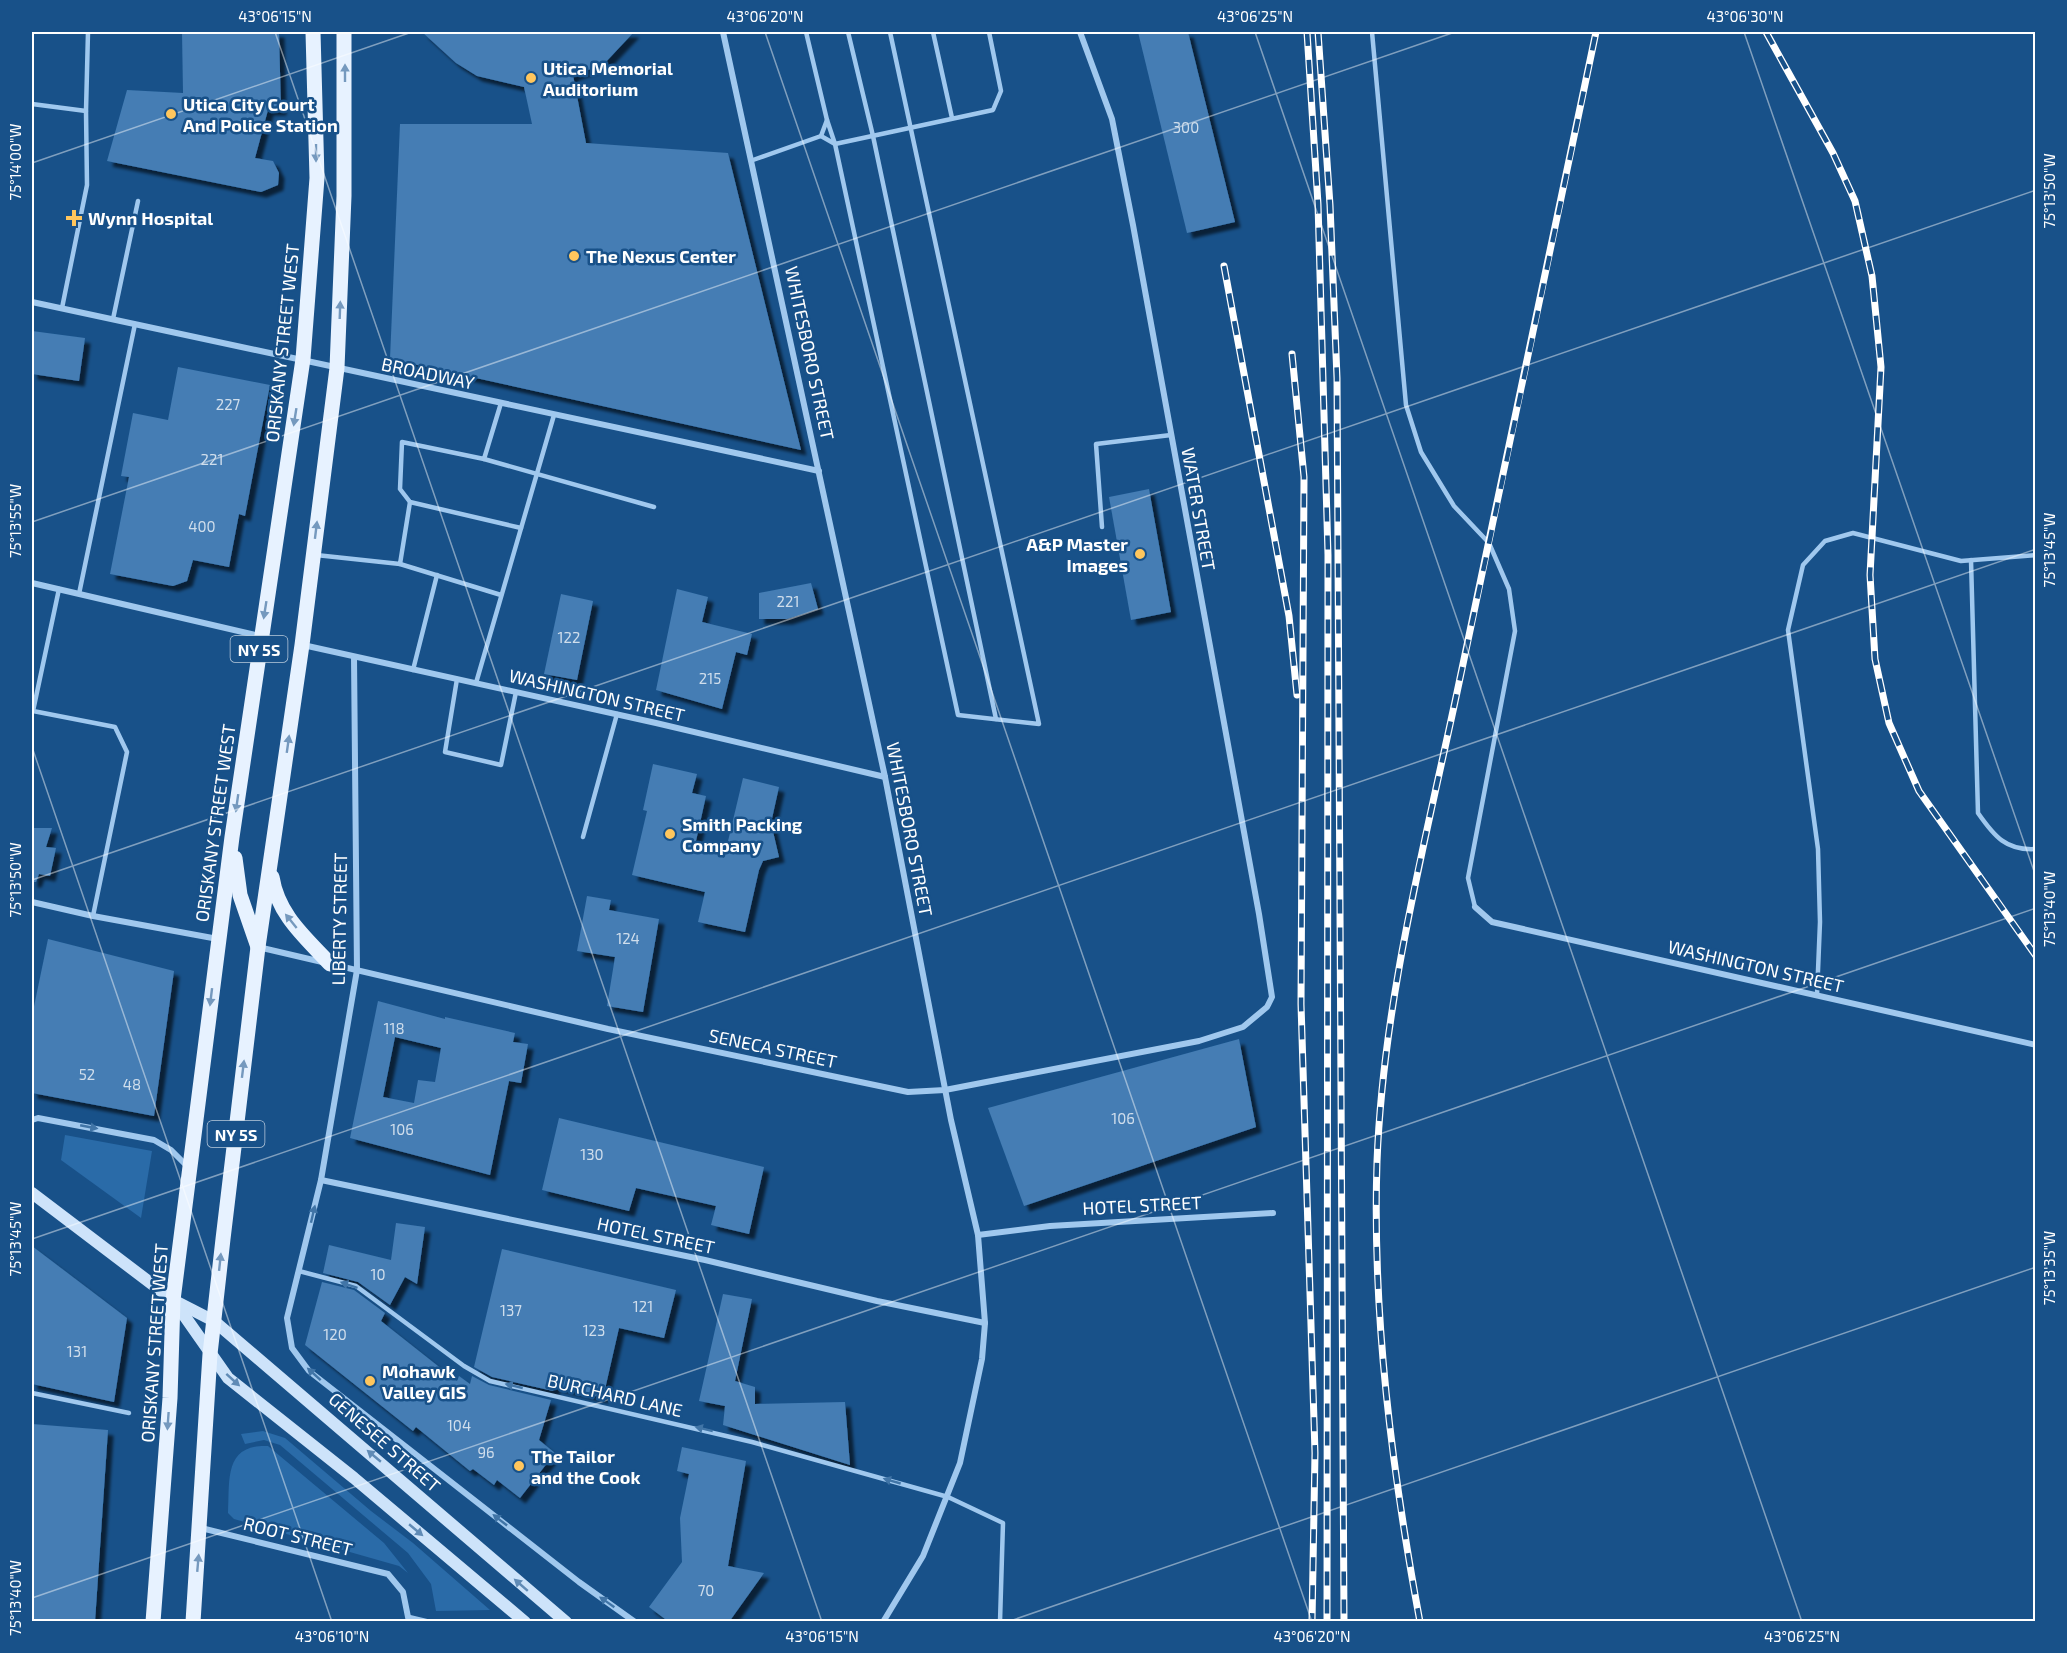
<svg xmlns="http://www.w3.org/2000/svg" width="2067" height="1653" viewBox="0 0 2067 1653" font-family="'Exo 2',sans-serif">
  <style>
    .green { fill: #2a6ba8 }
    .building { fill: #447db4; fill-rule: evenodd; filter: url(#shadow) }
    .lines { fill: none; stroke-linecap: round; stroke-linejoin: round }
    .service { stroke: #a0c8ee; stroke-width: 4.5 }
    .minor { stroke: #a0c8ee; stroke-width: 6 }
    .secondary { stroke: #cde3fa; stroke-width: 12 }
    .primary { stroke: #e7f2ff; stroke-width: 15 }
    .rail-casing { stroke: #fff; stroke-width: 7 }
    .rail { stroke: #185189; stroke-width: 4.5; stroke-dasharray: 14; stroke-linecap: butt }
    .oneway { fill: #7599be }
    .oneway2 { fill: #4175a7 }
    .oneway3 { fill: #608bb6 }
    .ticks { fill: none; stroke: #fff; stroke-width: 1.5; stroke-opacity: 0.45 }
    .poi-dot { fill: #ffc65d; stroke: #185189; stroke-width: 2 }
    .labels { text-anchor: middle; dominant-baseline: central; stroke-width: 5; stroke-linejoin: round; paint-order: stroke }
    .number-label { font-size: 15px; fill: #d0deec }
    .shield { fill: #185189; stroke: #bacbdc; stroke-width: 1.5 }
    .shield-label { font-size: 16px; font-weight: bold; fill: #fff }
    .poi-label { font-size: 18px; font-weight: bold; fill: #fff; stroke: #185189; text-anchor: start }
    .street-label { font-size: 18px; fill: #fff; stroke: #185189 }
    .neatline { fill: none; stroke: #fff; stroke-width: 2 }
    .ticks-label { font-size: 15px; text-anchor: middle; fill: #fff }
  </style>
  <defs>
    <filter id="shadow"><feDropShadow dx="5.5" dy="5.5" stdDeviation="1.5" flood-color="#0009"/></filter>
  </defs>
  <rect width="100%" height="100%" fill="#185189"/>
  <!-- green -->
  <g class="green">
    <path d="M65 1135 152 1151 141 1218 61 1160Z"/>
    <path d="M263 1431 285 1438 371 1511 413 1543 490 1610 436 1611 431 1584 408 1553 280 1445 264 1440 245 1444 241 1434Z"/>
    <path d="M268 1446 384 1543 408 1573 399 1566 234 1519 228 1513C230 1482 223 1444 268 1446Z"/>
  </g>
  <!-- building -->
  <g class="building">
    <path d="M182 32H279L281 110H268L255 158 273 161 279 173 278 185 261 192 107 161 127 90 183 93Z"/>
    <path d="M422 32H634L603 65 573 75 586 143 728 153 801 450 390 359 400 124H532L524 87 477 76 456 63Z"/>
    <path d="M1138 32H1188L1235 222 1187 233Z"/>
    <path d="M32 331 85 338 79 381 32 374Z"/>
    <path d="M178 367 270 385 245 516 239 514 229 567 193 560 187 581 173 586 110 574 129 477 121 476 133 413 168 420Z"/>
    <path d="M1149 489 1171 612 1131 620 1109 497Z"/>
    <path d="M811 583 818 609 787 619H759V593Z"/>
    <path d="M677 589 708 597 702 622 752 634 747 655 736 652 722 709 656 690Z"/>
    <path d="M561 594 593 601 577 680 544 674Z"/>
    <path d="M653 764 697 774 692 793 706 796 696 841 724 858 743 778 779 787 771 823 779 857 763 861 759 870 745 932 698 922 705 892 632 875 647 811 643 810Z"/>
    <path d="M32 828H52L46 847 56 848 50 876 39 874 36 882H32Z"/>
    <path d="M587 896 611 900 609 910 659 919 643 1012 607 1006 615 957 577 951Z"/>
    <path d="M48 939 174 971 154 1116 32 1093V1016Z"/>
    <path d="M378 1001 445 1019V1017L515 1033 513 1042 528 1044 521 1083 509 1081 490 1175 350 1138ZM395 1037 441 1048 435 1082 418 1080 414 1103 383 1097Z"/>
    <path d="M1239 1039 1256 1127 1024 1206 988 1108Z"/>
    <path d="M559 1118 764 1167 749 1234 711 1225 716 1206 636 1188 629 1211 542 1190Z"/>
    <path d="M396 1223 425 1227 417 1284 405 1277 390 1305 358 1282 323 1273 329 1245 391 1260Z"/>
    <path d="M32 1246 127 1318 114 1402 32 1384Z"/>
    <path d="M502 1249 676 1290 664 1338 619 1328 603 1398 555 1386 553 1391 492 1377 474 1367Z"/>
    <path d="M322 1282 354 1290 385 1313 381 1321 457 1381 459 1376 470 1384 472 1376 489 1385 551 1400 539 1440 555 1453 520 1498 497 1480 494 1485 473 1469 470 1471 416 1427 413 1431 305 1345Z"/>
    <path d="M723 1294 752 1299 735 1381 755 1387V1404L845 1402 850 1465 723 1425 725 1406 699 1401Z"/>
    <path d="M32 1424 108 1430 95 1622H32Z"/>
    <path d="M682 1447 746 1461 728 1566 764 1573 729 1622H669L649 1607 682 1562 680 1518 689 1474 677 1471Z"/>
  </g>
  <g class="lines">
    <!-- service -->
    <g class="service">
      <path d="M848 32 873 136 996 719"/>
      <path d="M933 32 952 118"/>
      <path d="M1372 32 1406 405 1421 452 1454 506 1489 543 1509 589 1515 631 1468 878 1475 907"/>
      <path d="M32 104 86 111 88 32"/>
      <path d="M827 120 835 144 958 715 1039 724 890 32"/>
      <path d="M821 136 835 144 993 110 1001 91 989 32"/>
      <path d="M753 160 821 136 827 120 806 32"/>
      <path d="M62 308 87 185 86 111"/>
      <path d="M113 319 138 201"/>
      <path d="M501 403 484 459 402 442 400 489 410 502 521 528"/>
      <path d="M484 459 654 507"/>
      <path d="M1102 527 1096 444 1171 435"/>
      <path d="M316 555 400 564 410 502"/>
      <path d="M1971 560 1978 813C1994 836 2006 851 2036 849"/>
      <path d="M400 564 501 595"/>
      <path d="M59 589 33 711 115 727 127 752 93 916"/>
      <path d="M79 594 135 324"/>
      <path d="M413 670 437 575"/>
      <path d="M457 679 445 752 501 765 516 692"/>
      <path d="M476 683 554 415"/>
      <path d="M583 837 617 714"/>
      <path d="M1817 995 1820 922 1818 849 1788 630 1803 565 1825 541 1853 533 1961 561 2036 555"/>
      <path d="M299 1271 356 1286 464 1366 490 1381 752 1442 948 1497 1003 1523 1000 1622"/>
      <path d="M32 1393 129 1413"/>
      <path d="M409 1617 430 1622"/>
    </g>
    <!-- minor -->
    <g class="minor">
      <path d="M723 32 885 777 951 1120 978 1235 985 1323 982 1359 960 1463 923 1556 883 1622"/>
      <path d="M32 302C294 357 556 416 819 471"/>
      <path d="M32 583 260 636"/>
      <path d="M303 645 656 723 885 777"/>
      <path d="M354 657 357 970 321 1180 287 1318 292 1348 309 1371 579 1582 635 1622"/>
      <path d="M32 902 93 916 218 939"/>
      <path d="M1475 907 1492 922 2036 1045"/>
      <path d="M258 947 608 1029 908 1092 945 1090 1199 1041 1243 1027 1267 1007 1272 997 1259 914 1133 225 1112 119 1080 32"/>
      <path d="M32 1120 38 1118 154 1140 171 1150 187 1166"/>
      <path d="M321 1180 705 1260 877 1301 985 1323"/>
      <path d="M978 1235 1050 1226 1273 1213"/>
      <path d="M201 1528 388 1574 403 1592 409 1622"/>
    </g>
    <!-- secondary -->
    <g class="secondary">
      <path d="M32 1193 173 1300 214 1321 566 1622"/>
      <path d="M174 1301 228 1378 354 1478 525 1622"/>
    </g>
    <!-- primary -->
    <g class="primary">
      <path d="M235 858 240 895 258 947"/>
      <path d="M272 877C278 915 305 937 330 964"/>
      <path d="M153 1622 170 1398 173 1300 232 837 303 359 317 178 313 32"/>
      <path d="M193 1622 210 1354 223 1239 258 947 302 645 337 368 344 196V32"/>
    </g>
    <defs>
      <g id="rail">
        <path d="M1307 32 1318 204 1328 555 1327 1622"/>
        <path d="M1318 32 1330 205 1337 378 1344 1622"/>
        <path d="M1766 32 1833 153 1855 201 1872 276 1881 367 1870 575 1875 659 1889 723 1919 791 2036 956"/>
        <path d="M1224 266 1289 616 1297 695"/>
        <path d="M1292 354 1304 477 1301 1004 1315 1453 1312 1622"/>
        <path d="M1420 1622C1392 1471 1372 1315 1377 1162 1383 1000 1426 840 1459 683 1506 466 1551 249 1596 32"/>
      </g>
    </defs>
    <!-- rail casing -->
    <use href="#rail" class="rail-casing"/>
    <!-- rail -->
    <use href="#rail" class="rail"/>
  </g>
  <!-- one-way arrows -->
  <defs><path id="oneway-solid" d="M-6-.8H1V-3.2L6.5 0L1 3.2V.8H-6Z" transform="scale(1.5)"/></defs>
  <g class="oneway">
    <use href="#oneway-solid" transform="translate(345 73) rotate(-90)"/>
    <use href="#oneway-solid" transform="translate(316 153) rotate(90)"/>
    <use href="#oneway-solid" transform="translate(340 310) rotate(-88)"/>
    <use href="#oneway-solid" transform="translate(295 417) rotate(99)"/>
    <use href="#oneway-solid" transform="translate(316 530) rotate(-83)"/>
    <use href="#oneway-solid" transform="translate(265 610) rotate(99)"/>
    <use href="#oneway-solid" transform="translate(288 744) rotate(-82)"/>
    <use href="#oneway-solid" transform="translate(237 803) rotate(98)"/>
    <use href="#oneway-solid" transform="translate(291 921) rotate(-129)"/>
    <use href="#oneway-solid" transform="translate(211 997) rotate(97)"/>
    <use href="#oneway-solid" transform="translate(243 1069) rotate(-83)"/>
    <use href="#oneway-solid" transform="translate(220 1262) rotate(-84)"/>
    <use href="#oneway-solid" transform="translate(168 1421) rotate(94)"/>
    <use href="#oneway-solid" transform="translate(198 1563) rotate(-85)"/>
  </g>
  <g class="oneway2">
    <use href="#oneway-solid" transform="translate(89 1127) rotate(11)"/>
    <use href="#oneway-solid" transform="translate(313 1214) rotate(-77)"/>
    <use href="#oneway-solid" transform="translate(349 1285) rotate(-161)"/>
    <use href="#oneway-solid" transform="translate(314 1374) rotate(-138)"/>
    <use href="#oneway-solid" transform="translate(514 1386) rotate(-167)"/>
    <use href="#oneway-solid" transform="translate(704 1429) rotate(-166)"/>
    <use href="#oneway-solid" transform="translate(892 1481) rotate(-164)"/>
    <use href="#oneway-solid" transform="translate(500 1520) rotate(-142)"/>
    <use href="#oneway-solid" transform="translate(607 1602) rotate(-145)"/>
  </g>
  <g class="oneway3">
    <use href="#oneway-solid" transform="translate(233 1380) rotate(42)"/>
    <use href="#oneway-solid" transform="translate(374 1456) rotate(-140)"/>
    <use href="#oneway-solid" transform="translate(416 1530) rotate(40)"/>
    <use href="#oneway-solid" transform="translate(521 1585) rotate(-139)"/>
  </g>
  <!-- ticks -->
  <path class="ticks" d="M275 32 822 1622M765 32 1312 1622M1255 32 1802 1622M1744 32 2036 877M32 163 412 32M32 522 1455 32M32 747 332 1622M32 880 2036 190M32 1239 2036 549M32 1598 2036 908M1007 1622 2036 1267"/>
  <!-- markers -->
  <g class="poi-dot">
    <circle cx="531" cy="78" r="6"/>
    <circle cx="171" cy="114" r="6"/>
    <path d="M71 209h6v6h6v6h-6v6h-6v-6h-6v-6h6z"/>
    <circle cx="574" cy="256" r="6"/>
    <circle cx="1140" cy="554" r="6"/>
    <circle cx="670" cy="834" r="6"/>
    <circle cx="370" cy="1381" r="6"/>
    <circle cx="519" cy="1466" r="6"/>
  </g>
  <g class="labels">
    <!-- number labels -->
    <g class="number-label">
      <text x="1186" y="127">300</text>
      <text x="228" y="404">227</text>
      <text x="212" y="459">221</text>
      <text x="202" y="526">400</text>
      <text x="788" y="601">221</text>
      <text x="569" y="637">122</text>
      <text x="710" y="678">215</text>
      <text x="628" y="938">124</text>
      <text x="394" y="1028">118</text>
      <text x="87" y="1074">52</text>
      <text x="132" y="1084">48</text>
      <text x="1123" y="1118">106</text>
      <text x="402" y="1129">106</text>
      <text x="592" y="1154">130</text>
      <text x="378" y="1274">10</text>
      <text x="643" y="1306">121</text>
      <text x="511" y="1310">137</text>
      <text x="594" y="1330">123</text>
      <text x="335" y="1334">120</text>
      <text x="77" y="1351">131</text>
      <text x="459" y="1425">104</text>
      <text x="486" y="1452">96</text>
      <text x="706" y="1590">70</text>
    </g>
    <!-- shield labels -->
    <g class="shield">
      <rect x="230.5" y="636" width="57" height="26" rx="4.5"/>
      <rect x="207.5" y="1121" width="57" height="26" rx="4.5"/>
    </g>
    <g class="shield-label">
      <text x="259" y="649">NY 5S</text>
      <text x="236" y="1134">NY 5S</text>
    </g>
    <!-- poi labels -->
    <g class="poi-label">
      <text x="543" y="68">Utica Memorial<tspan x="543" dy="21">Auditorium</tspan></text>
      <text x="183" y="104">Utica City Court<tspan x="183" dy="21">And Police Station</tspan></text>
      <text x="88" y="218">Wynn Hospital</text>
      <text x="586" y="256">The Nexus Center</text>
      <text x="1128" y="544" text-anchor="end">A&amp;P Master<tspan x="1128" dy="21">Images</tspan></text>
      <text x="682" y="824">Smith Packing<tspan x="682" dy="21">Company</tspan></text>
      <text x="382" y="1371">Mohawk<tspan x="382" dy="21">Valley GIS</tspan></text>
      <text x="531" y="1456">The Tailor<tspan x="531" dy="21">and the Cook</tspan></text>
    </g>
    <!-- street labels -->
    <g class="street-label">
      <text transform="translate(282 343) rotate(-84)">ORISKANY STREET WEST</text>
      <text transform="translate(810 353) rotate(78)">WHITESBORO STREET</text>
      <text transform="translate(428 373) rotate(12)">BROADWAY</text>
      <text transform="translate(1199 509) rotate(80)">WATER STREET</text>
      <text transform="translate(597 695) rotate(13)">WASHINGTON STREET</text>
      <text transform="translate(215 823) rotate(-82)">ORISKANY STREET WEST</text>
      <text transform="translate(910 829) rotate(79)">WHITESBORO STREET</text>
      <text transform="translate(339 919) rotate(-89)">LIBERTY STREET</text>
      <text transform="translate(1756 966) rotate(13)">WASHINGTON STREET</text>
      <text transform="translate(773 1048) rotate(12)">SENECA STREET</text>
      <text transform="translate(1142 1205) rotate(-3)">HOTEL STREET</text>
      <text transform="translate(656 1235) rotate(12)">HOTEL STREET</text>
      <text transform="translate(154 1343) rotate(-86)">ORISKANY STREET WEST</text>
      <text transform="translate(615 1395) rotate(13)">BURCHARD LANE</text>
      <text transform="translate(385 1442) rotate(41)">GENESEE STREET</text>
      <text transform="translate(298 1536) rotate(14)">ROOT STREET</text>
    </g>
  </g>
  <!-- border -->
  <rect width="2067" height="1653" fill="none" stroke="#185189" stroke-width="66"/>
  <rect x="33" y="33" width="2001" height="1587" class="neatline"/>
  <g class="ticks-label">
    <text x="275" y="22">43°06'15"N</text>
    <text x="765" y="22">43°06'20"N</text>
    <text x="1255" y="22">43°06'25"N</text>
    <text x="1745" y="22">43°06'30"N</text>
    <text transform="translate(16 162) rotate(-90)" y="5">75°14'00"W</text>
    <text transform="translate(2050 191) rotate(-90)" y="5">75°13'50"W</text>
    <text transform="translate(16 521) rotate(-90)" y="5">75°13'55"W</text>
    <text transform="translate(2050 550) rotate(-90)" y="5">75°13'45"W</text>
    <text transform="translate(16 880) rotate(-90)" y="5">75°13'50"W</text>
    <text transform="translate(2050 909) rotate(-90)" y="5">75°13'40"W</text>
    <text transform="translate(16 1239) rotate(-90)" y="5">75°13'45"W</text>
    <text transform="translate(2050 1268) rotate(-90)" y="5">75°13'35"W</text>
    <text transform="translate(16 1598) rotate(-90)" y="5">75°13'40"W</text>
    <text x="332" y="1642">43°06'10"N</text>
    <text x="822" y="1642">43°06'15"N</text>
    <text x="1312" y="1642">43°06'20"N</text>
    <text x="1802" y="1642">43°06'25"N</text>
  </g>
</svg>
